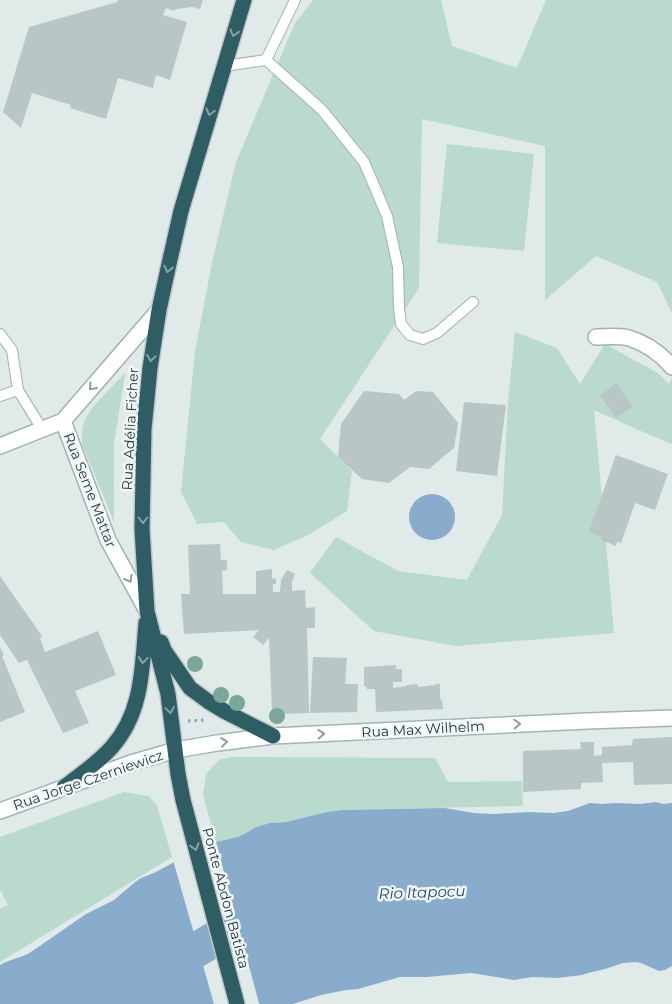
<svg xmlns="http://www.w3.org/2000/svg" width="672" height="1004" viewBox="0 0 672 1004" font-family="Montserrat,sans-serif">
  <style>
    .green { fill: #b9dacd }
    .water { fill: #89accd }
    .pier { fill: #dfeae9 }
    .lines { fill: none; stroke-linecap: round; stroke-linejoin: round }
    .river { stroke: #89accd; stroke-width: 35 }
    .building { fill: #b8c7c6 }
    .lane-casing { stroke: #a2b1b1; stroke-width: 12 }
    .street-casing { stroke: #a2b1b1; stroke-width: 18 }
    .secondary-casing { stroke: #9fb5b4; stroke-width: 18 }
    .highway-casing { stroke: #c1c7c8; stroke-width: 18 }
    .path { stroke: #81abac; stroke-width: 3; stroke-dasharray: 2.5 4; stroke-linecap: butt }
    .lane { stroke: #fff; stroke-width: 10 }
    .street { stroke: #fff; stroke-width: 15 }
    .secondary { stroke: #fff; stroke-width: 15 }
    .highway { stroke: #2f5d64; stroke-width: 15 }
    .tree { fill: #7da69b }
    .oneway { stroke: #86a2a6 }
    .oneway2 { stroke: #909b9c }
    .labels { text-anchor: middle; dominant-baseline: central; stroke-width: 5; stroke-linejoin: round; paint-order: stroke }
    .street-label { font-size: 14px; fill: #213739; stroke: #f0f7f6 }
    .water-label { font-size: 15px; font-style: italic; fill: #1f4872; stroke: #f0f7f6 }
  </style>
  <rect width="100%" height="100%" fill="#dfeae9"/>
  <!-- green -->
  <g class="green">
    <path d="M313 0H441L452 46 517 68 546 0H672V313L657 282 596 256 545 300V146L422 119 419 288 320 439 352 471 347 511 310 534 274 550 241 542 224 522 197 524 181 492 195 351 213 258 236 162 295 23Z"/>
    <path d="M447 144 534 154 524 251 437 243Z"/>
    <path d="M515 332 557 348 580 384 605 344 658 373 669 384 672 378V444L650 435 594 410 614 633 456 646 374 631 310 573 336 537 398 571 467 580 502 515 508 403Z"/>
    <path d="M125 373 114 444V522L82 444C82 436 82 427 85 420 90 407 115 384 125 373Z"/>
    <path d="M231 757 435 758 448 782 522 781 523 806 343 810 327 812 285 822 270 823 256 827 246 833 238 837 216 842 203 795 206 774 219 760Z"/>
    <path d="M124 792 149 796 157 806 172 857 0 962V909L8 905 0 889V837Z"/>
  </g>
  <!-- water -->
  <g class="water">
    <circle cx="432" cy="517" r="23"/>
    <path d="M656 802 663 804 672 803V966L665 970 659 971 641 963 636 962 623 963 605 969 588 973 582 975 557 978 532 977 514 980 471 973 427 977H400L358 989 346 990 321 995 293 1004H259L216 842 238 837 246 833 256 827 270 823 286 822 327 812 343 810 445 808 474 813 494 814 528 812 553 813 568 811 590 803 602 804 615 803 640 804Z"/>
    <path d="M178 860 216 1004H0V965C10 959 22 958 31 952L86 914 114 900 134 883 141 878 154 873Z"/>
  </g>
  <!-- pier -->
  <g class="pier">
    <path d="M215 840 259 1004H256L236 931 213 843Z"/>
    <path d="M177 857 180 859 218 1004H214L173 860Z"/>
  </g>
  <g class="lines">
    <!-- river -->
    <path class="river" d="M108 1004 221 935 285 918"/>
  </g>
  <!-- building -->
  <g class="building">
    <path d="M118 0H203L200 9 192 7 176 9 174 11 166 8 163 15 187 22 170 80 156 75 153 88 118 78 106 119 70 108 71 105 32 93 21 128 3 112 29 27 117 2Z"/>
    <path d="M616 383 633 406 616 418 600 396Z"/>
    <path d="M364 391 399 394 404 400 416 391 433 392 458 423 454 448 429 469 410 467 389 483 362 479 338 457 341 424Z"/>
    <path d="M464 402 506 405 497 476 456 471Z"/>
    <path d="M616 455 668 474 655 510 635 503 621 543 617 542 616 546 601 540 602 537 589 532Z"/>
    <path d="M220 544 221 560H227V570L222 571 223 594H256V571L272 569V578L276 579V584H273V592H280L281 580 287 570 295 574 292 581V591L305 590 306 608 315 607V628H307L309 713 280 714V711H272L269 638 263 645 253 637 259 630 184 634 181 594H190L188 545Z"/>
    <path d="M0 576 42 636 40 638 45 652 98 631 116 675 75 691 89 723 63 733 27 660 19 663 0 635Z"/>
    <path d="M0 647 4 655 2 656 25 712 0 722Z"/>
    <path d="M313 657 347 658 345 684H358L357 712 310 713Z"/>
    <path d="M396 665V669H402V682H393V688L407 686V685L418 684V687L435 685V684H440V699L442 700 443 709 376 712 375 689H367L366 686 364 687V667Z"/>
    <path d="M672 737V784L634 785 633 762 602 763 603 782 581 783V789L523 792V751L581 749 580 742H594V756L602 755V747L632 745 633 739Z"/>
  </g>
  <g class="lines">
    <defs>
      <g id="lane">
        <path d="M266 60 295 0"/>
        <path d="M224 66 266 60 322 110 364 162 387 216 398 267 399 308 401 324 410 335 423 339 437 333 473 302"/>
        <path d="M0 334 12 350 18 390 42 429"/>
        <path d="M0 396 18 390"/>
      </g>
      <g id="street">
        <path d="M596 337C605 337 620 335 629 338 645 343 661 354 672 367"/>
        <path d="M63 421 108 540 147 611"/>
        <path d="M0 446 63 421 159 310"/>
      </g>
      <path id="secondary" d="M0 811 131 763 176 750 217 743 273 736 587 721 672 718"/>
      <g id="highway">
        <path d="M161 642 164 650 190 688 209 702 224 711 273 736"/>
        <path d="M64 787C80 775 98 763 112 747 143 712 142 667 146 623"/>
        <path d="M237 1004 183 800 178 774 168 694 147 611 142 529 144 429 150 368 159 310 169 264 181 211 244 0"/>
      </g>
    </defs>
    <!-- lane casing -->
    <use href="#lane" class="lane-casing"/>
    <!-- street casing -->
    <use href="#street" class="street-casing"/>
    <!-- secondary casing -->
    <use href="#secondary" class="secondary-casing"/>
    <!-- highway casing -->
    <use href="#highway" class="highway-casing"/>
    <!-- path -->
    <path class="path" d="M188 721 205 720"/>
    <!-- lane -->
    <use href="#lane" class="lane"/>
    <!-- street -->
    <use href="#street" class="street"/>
    <!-- secondary -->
    <use href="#secondary" class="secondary"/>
    <!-- highway -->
    <use href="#highway" class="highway"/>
  </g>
  <!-- trees -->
  <g class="tree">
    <circle cx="195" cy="664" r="8"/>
    <circle cx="221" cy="695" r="8"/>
    <circle cx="237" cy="703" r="8"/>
    <circle cx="277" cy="716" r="8"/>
  </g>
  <!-- one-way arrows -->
  <defs><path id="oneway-chevron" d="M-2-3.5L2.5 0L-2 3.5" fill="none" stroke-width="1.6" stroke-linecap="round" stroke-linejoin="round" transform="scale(1.25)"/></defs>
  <g class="oneway">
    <use href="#oneway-chevron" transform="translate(234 33) rotate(107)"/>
    <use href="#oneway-chevron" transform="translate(210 112) rotate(106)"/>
    <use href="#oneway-chevron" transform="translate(168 269) rotate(103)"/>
    <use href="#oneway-chevron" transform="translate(151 358) rotate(99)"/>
    <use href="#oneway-chevron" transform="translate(143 520) rotate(90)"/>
    <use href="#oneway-chevron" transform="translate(143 660) rotate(95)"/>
    <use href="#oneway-chevron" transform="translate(170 710) rotate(82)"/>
    <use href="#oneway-chevron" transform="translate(195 847) rotate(75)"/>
  </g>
  <g class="oneway2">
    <use href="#oneway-chevron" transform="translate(92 387) rotate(131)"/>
    <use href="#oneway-chevron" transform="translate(129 579) rotate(61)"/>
    <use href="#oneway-chevron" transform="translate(517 724) rotate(-3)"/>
    <use href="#oneway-chevron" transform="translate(321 734) rotate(-3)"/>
    <use href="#oneway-chevron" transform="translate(224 742) rotate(-7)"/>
  </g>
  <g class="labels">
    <!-- street labels -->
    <g class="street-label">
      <text transform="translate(130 429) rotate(-87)">Rua Adélia Ficher</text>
      <text transform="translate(90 490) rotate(69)">Rua Seme Mattar</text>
      <text transform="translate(423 729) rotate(-3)">Rua Max Wilhelm</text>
      <text transform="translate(88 780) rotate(-19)">Rua Jorge Czerniewicz</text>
      <text transform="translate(226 898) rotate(75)">Ponte Abdon Batista</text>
    </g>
    <!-- water labels -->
    <g class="water-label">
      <text transform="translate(422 892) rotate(-2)">Rio Itapocu</text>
    </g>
  </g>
</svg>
